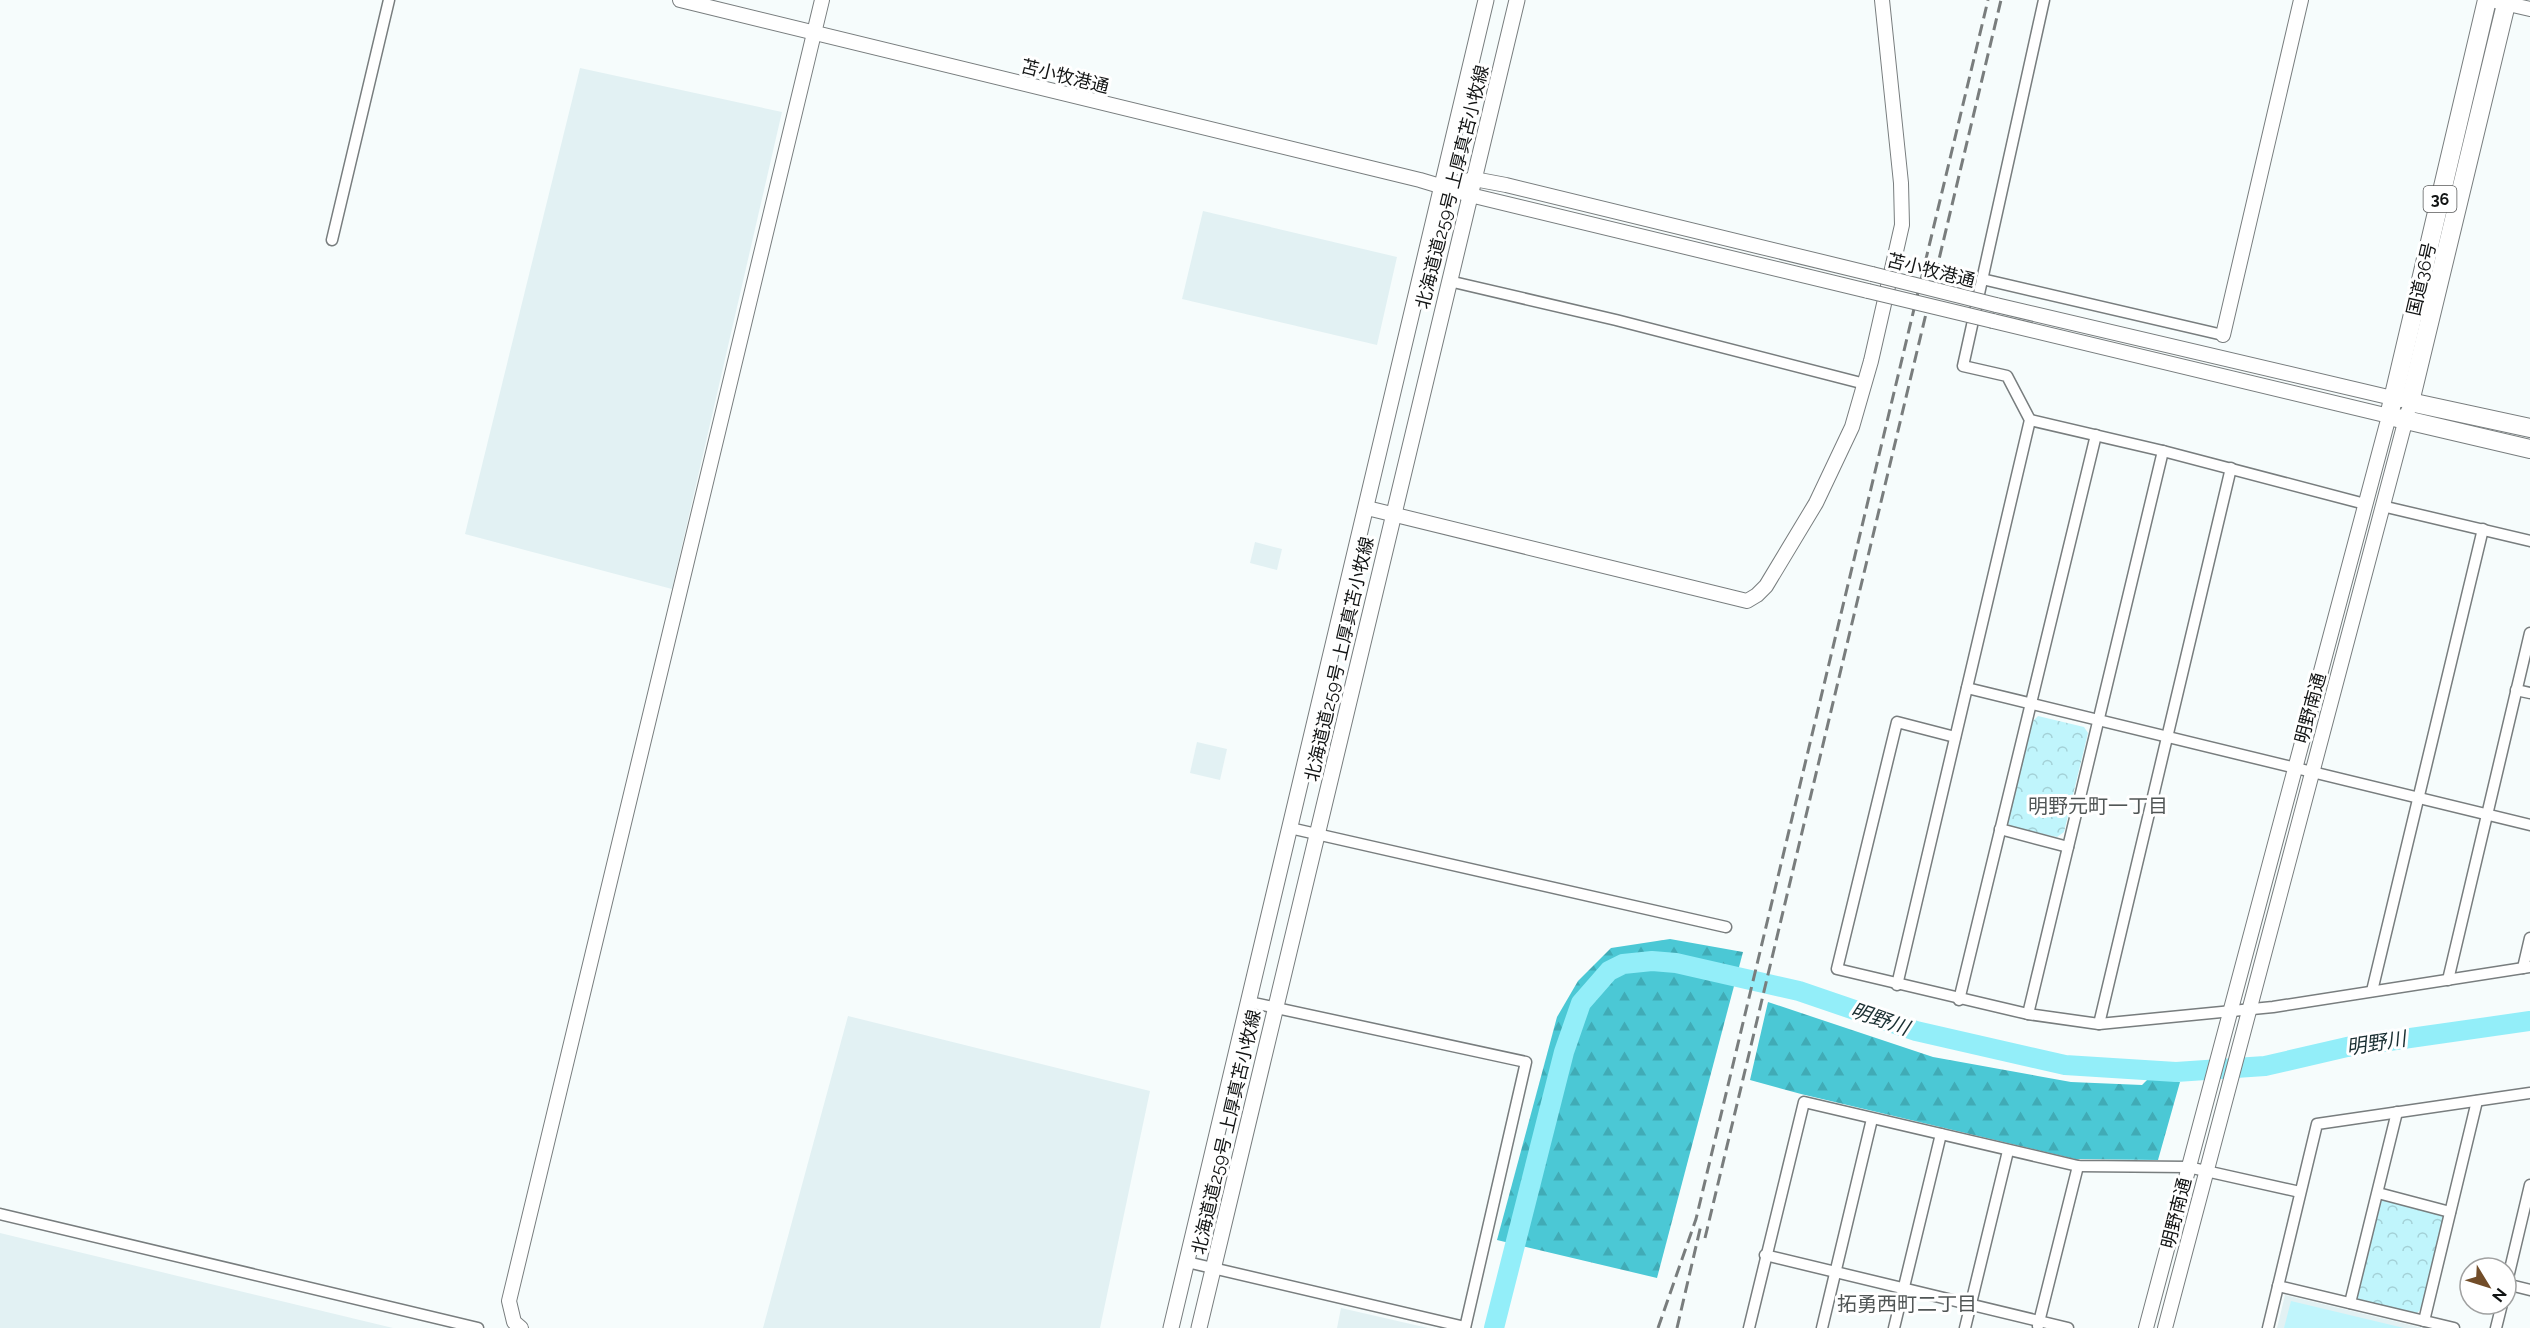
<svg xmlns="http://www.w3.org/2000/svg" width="2530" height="1328" viewBox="0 0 2530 1328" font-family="Raleway,'Noto Sans JP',sans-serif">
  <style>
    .built { fill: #e2f1f3 }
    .forest { fill: url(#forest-firs) }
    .park { fill: url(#park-crowns) }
    .pitch { fill: #c0f5fc }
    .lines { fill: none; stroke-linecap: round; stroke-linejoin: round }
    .river { stroke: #93eef9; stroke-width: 20 }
    .minor-casing { stroke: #787d7e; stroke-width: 13 }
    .tertiary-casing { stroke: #787d7e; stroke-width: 16 }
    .secondary-casing { stroke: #787d7e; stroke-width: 17 }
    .trunk-casing { stroke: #787d7e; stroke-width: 20 }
    .minor { stroke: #fff; stroke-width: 10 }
    .tertiary { stroke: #fff; stroke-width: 14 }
    .secondary { stroke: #fff; stroke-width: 15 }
    .trunk { stroke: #fff; stroke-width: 18 }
    .rail { stroke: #797d7d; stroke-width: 3; stroke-dasharray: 12 6; stroke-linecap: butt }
    .tertiary-bridge-casing { stroke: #787d7e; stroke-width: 16; stroke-linecap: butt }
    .tertiary-bridge { stroke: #fff; stroke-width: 14 }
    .labels { text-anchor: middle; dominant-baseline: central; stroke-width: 6; stroke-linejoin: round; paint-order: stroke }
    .shield { fill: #fff; stroke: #595a5a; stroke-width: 1.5 }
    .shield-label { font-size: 16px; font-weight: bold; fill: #121414 }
    .street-label { font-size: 18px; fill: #121414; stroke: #fff }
    .neighbourhood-label { font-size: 20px; fill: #515656; stroke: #fff }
    .water-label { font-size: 20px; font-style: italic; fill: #1a2f32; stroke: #fff }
  </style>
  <defs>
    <pattern id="forest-firs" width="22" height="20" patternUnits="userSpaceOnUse" patternTransform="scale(1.5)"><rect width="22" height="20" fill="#4bc8d5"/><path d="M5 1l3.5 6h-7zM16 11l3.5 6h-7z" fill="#40abb6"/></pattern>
    <pattern id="park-crowns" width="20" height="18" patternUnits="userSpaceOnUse" patternTransform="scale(1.5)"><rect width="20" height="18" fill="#c0f5fc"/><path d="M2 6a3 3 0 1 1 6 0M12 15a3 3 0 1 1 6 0" fill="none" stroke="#a4d1d7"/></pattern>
  </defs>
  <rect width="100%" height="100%" fill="#f6fcfc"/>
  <!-- built -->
  <g class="built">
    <path d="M580 68 782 112 672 589 465 534Z"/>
    <path d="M1203 211 1397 257 1377 345 1182 299Z"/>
    <path d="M1255 542 1282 549 1277 570 1250 563Z"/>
    <path d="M1197 742 1227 749 1220 780 1190 773Z"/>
    <path d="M848 1016 1150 1091 1100 1328H763Z"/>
    <path d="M0 1233 393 1328H0Z"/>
    <path d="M2285 1295 2423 1328H2277Z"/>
    <path d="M1341 1308 1428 1328H1337Z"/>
  </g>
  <!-- forest -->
  <g class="forest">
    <path d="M1670 939 1743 952 1657 1278 1497 1240 1557 1017 1578 981 1611 948Z"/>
    <path d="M1768 1002 1933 1057 2071 1082 2142 1085 2149 1078 2180 1082 2158 1160 2075 1159 1801 1094 1750 1080Z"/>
  </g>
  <!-- park -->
  <g class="park">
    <path d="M2038 716 2084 727 2088 733 2064 832 2057 837 2010 827 2007 821 2032 722Z"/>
    <path d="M2384 1199 2442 1214 2444 1220 2421 1309 2417 1313 2361 1302 2356 1297 2379 1201Z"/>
  </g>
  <!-- pitch -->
  <path class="pitch" d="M2291 1301 2404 1328H2284Z"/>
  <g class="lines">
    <!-- river -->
    <path class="river" d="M1494 1328 1564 1052 1581 1003 1609 971 1623 964 1652 961 1676 963 1799 991 1916 1031 2065 1065 2176 1072 2265 1066 2347 1047 2530 1021"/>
    <defs>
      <g id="minor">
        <path d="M332 240 389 0"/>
        <path d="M1982 279 2223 335"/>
        <path d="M1449 281 1616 320 1865 384"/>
        <path d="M2030 420 2163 451 2365 504"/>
        <path d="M2382 506 2530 541"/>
        <path d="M1967 688 2530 825"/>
        <path d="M2516 690 2530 693"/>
        <path d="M1955 737 1897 722 1837 969 2028 1014 2099 1024 2273 1007 2530 967"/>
        <path d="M1290 828 1726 927"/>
        <path d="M2000 829 2068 847"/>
        <path d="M2523 968 2530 938"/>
        <path d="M2448 980 2530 633"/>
        <path d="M1897 985 2030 420 2007 376 1963 366 2044 0"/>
        <path d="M2372 991 2483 529"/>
        <path d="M1959 1000 2096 435"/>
        <path d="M1249 1002 1526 1062 1465 1328"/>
        <path d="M2028 1014 2163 451"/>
        <path d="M2099 1024 2231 468"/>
        <path d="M2378 1193 2450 1212"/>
        <path d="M0 1214 478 1328"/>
        <path d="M1765 1255 2068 1328"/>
        <path d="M1187 1262 1465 1327"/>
        <path d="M2506 1284 2530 1290"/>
        <path d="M2278 1286 2454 1328"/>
        <path d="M2506 1286 2530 1185"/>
        <path d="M2350 1303 2397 1112"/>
        <path d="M2424 1321 2477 1101"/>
        <path d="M2038 1326 2078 1166"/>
        <path d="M1749 1328 1804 1102 2078 1166 2188 1167 2300 1192"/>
        <path d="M1822 1328 1872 1119"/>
        <path d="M1894 1328 1941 1134"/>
        <path d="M1965 1328 2008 1151"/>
        <path d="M2268 1328 2317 1124 2530 1093"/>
        <path d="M2496 1328 2502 1304"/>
      </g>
      <g id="tertiary">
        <path d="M680 0 1420 180 1470 195 1868 291"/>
        <path d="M2491 0 2530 9"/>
        <path d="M1444 185 1474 179 1506 185 1872 274"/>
        <path d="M1996 305 2401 400"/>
        <path d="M1993 321 2389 416 2146 1328"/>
        <path d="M2223 335 2301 0"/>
        <path d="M1367 508 1747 601 1757 595 1766 586 1816 503 1852 427 1871 361 1902 225 1901 183 1882 0"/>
        <path d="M521 1328 514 1322 509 1301 822 0"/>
        <path d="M2165 1328 2408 411"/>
      </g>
      <g id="secondary">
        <path d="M1171 1328 1486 0"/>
        <path d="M1199 1328 1517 0"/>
      </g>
      <g id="trunk">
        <path d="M2487 0 2389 416 2530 449"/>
        <path d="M2507 0 2410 402 2530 428"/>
      </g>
    </defs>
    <!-- minor casing -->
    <use href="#minor" class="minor-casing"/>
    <!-- tertiary casing -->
    <use href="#tertiary" class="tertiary-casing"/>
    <!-- secondary casing -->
    <use href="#secondary" class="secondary-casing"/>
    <!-- trunk casing -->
    <use href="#trunk" class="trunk-casing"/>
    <!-- minor -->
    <use href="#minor" class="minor"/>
    <!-- tertiary -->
    <use href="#tertiary" class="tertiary"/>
    <!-- secondary -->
    <use href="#secondary" class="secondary"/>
    <!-- trunk -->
    <use href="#trunk" class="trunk"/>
    <!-- rail -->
    <g class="rail">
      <path d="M1705 1238 2001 0"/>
      <path d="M1658 1328 1696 1219 1988 0"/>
      <path d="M1677 1328 1701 1225"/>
    </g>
    <defs>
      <g id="tertiary-bridge">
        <path d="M1872 274 1996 305"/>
        <path d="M1868 291 1993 321"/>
      </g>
    </defs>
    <!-- tertiary-bridge casing -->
    <use href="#tertiary-bridge" class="tertiary-bridge-casing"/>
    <!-- tertiary-bridge -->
    <use href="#tertiary-bridge" class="tertiary-bridge"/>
  </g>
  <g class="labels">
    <!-- shield labels -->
    <rect class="shield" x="2423.5" y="186" width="33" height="26" rx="4.5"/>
    <g class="shield-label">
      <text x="2440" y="199">36</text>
    </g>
    <!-- street labels -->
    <g class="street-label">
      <text transform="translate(1065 76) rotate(14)">苫小牧港通</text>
      <text transform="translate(1452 187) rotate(-76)">北海道道259号 上厚真苫小牧線</text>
      <text transform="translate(1931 270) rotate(14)">苫小牧港通</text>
      <text transform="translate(2421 279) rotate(-77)">国道36号</text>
      <text transform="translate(1339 659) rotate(-77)">北海道道259号 上厚真苫小牧線</text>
      <text transform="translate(2310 708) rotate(-75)">明野南通</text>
      <text transform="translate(1226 1132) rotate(-77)">北海道道259号 上厚真苫小牧線</text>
      <text transform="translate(2176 1213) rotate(-76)">明野南通</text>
    </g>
    <!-- neighbourhood labels -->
    <g class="neighbourhood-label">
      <text x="2098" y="806">明野元町一丁目</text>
      <text x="1907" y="1304">拓勇西町二丁目</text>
    </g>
    <!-- water labels -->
    <g class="water-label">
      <text transform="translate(1880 1019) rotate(19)">明野川</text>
      <text transform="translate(2376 1043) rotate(-9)">明野川</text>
    </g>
  </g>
  <!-- north arrow -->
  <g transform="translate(2488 1286) rotate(128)"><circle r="28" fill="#ffffff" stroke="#a0a1a1" stroke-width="1.5"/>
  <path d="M0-4.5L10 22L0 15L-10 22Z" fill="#724d29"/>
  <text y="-9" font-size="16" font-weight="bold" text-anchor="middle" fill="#121414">N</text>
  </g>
</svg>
